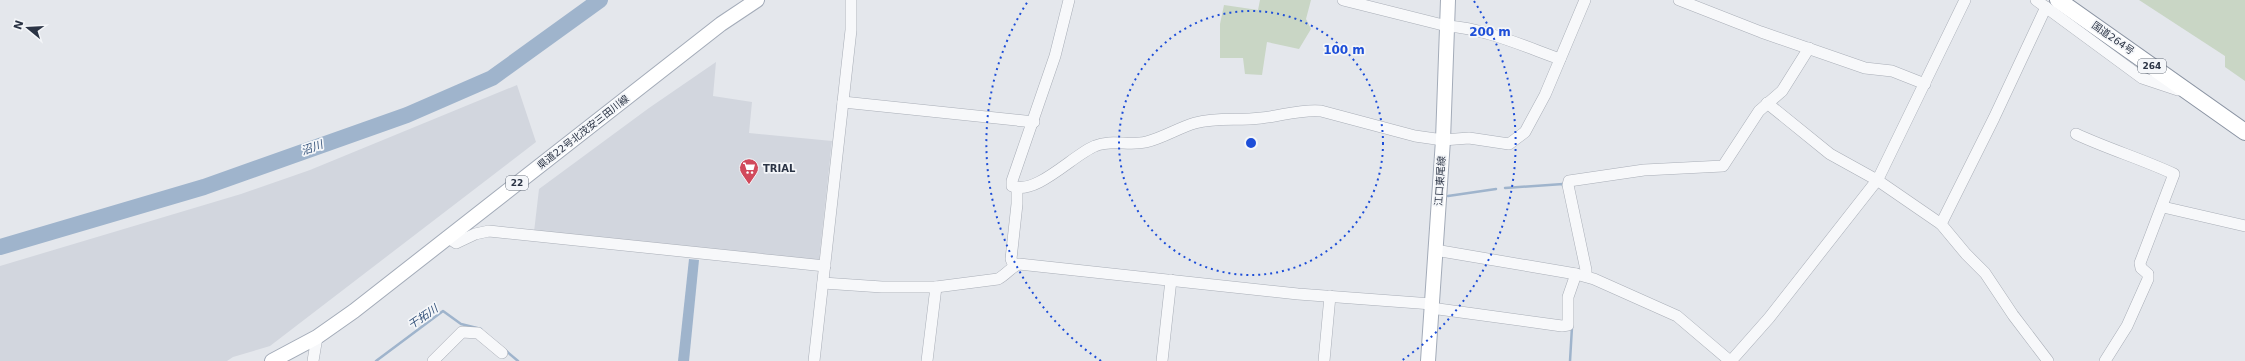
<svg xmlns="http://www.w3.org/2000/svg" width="2245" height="361" viewBox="0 0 2245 361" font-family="'DejaVu Sans','Noto Sans JP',sans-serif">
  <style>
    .built { fill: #d2d6de }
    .green { fill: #c9d6c5 }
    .water { fill: #9fb4cc }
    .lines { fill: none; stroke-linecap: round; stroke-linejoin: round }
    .stream { stroke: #9fb4cc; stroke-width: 2.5 }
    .river { stroke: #9fb4cc; stroke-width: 16 }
    .minor-casing { stroke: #a9aeb7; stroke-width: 12 }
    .major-casing { stroke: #a3abb8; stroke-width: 16 }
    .highway-casing { stroke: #8b94a3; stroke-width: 18 }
    .minor { stroke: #f7f8fa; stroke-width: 11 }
    .major { stroke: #fff; stroke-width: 14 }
    .highway { stroke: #fff; stroke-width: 16 }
    .ring { fill: none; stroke: #1d4ed8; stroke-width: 2; stroke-dasharray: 2 4 }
    .labels { text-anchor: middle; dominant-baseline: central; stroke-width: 3.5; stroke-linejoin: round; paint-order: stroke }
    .shield { fill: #f4f6f9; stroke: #676e7b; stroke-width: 1 }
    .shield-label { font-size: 9px; font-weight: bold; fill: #2b3445 }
    .street-label { font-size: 10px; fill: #2b3445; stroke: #f4f6f9 }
    .poi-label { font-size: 10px; font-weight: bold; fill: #2b3445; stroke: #f4f6f9; text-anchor: start }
    .water-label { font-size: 11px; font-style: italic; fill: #34527a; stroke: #f4f6f9 }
    .centre { fill: #1d4ed8; stroke: #f4f6f9; stroke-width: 2 }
    .ring-label { font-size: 12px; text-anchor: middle; font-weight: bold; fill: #1d4ed8; stroke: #f4f6f9; stroke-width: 3.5; stroke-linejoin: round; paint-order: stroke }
  </style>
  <rect width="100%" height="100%" fill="#e4e7ec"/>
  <!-- built -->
  <g class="built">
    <path d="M716 62 713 96 752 102 749 133 832 141 819 261 534 232 539 189 649 108Z"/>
    <path d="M517 85 536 142 270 346 233 357 227 361H0V266L241 194 310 170Z"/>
  </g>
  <!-- green -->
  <g class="green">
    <path d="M1260 0H1311L1306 19 1311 29 1299 49 1267 42 1262 75 1245 74 1243 58H1220V24L1224 5 1258 10Z"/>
    <path d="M2139 0H2245V81L2225 67V56Z"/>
  </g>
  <!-- water -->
  <path class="water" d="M689 259 699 260 689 361H678Z"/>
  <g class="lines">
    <!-- stream -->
    <g class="stream">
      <path d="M1505 188 1563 184V186"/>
      <path d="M1448 196 1496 189"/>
      <path d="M505 350 518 361"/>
      <path d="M376 361 443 311 461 324 481 329"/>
      <path d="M1570 361 1572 327"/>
    </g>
    <!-- river -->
    <path class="river" d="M0 247 204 187 407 115 492 78 600 0"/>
    <defs>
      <g id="minor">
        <path d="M1069 0 1055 56 1012 181V186C1036 196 1074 154 1095 146 1111 139 1129 146 1146 142 1163 138 1178 128 1195 123 1218 117 1238 121 1261 118 1282 116 1300 109 1321 111L1415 136 1443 140 1469 138 1509 144 1525 132 1545 95 1585 0"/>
        <path d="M1343 0 1447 26C1484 28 1526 47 1560 59"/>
        <path d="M1679 0 1761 32 1865 68 1892 71 1925 84"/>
        <path d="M2036 0 2142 78 2178 90"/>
        <path d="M2046 7 1994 118 1941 224 1966 254 1985 273 2013 315 2048 361"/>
        <path d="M843 102 1034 122"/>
        <path d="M1767 103 1830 154 1877 180 1941 224"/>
        <path d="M2076 134C2108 149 2142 159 2174 174L2140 263 2141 268 2148 274V279L2127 326 2105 361"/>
        <path d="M2163 207 2245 226"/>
        <path d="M447 237 456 243 475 234 489 231 825 266"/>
        <path d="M1435 250 1576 274 1594 279 1677 316 1730 361"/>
        <path d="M1014 266 1011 259 1017 204V188"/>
        <path d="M1586 276V270L1568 185 1569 181 1644 170 1723 166 1759 111 1782 91 1809 48"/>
        <path d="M823 283 882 287H936L998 279C1006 275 1011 267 1019 264L1298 294 1432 304"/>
        <path d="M1431 308 1562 326 1568 325V297L1576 274"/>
        <path d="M313 361 317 337"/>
        <path d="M433 361 462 332 478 333 502 353"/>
        <path d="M814 361 851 30V0"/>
        <path d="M927 361 936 287"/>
        <path d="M1162 361 1171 280"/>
        <path d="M1324 361 1330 296"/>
        <path d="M1731 361 1769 318 1878 179 1965 0"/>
      </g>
      <g id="major">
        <path d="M272 361 317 337 354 311 721 24 757 0"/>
        <path d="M1428 361 1443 140 1448 0"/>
      </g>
      <path id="highway" d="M2058 0 2245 132"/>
    </defs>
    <!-- minor casing -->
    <use href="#minor" class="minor-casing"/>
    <!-- major casing -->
    <use href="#major" class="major-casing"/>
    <!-- highway casing -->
    <use href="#highway" class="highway-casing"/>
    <!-- minor -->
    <use href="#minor" class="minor"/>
    <!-- major -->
    <use href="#major" class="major"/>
    <!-- highway -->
    <use href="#highway" class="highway"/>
  </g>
  <!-- distance rings -->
  <g class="ring">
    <circle cx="1251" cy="143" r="132"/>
    <path d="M1101 361A264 264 0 0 1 1028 1M1474 1A264 264 0 0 1 1401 361"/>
  </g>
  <!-- icons -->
  <defs>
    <symbol id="supermarket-pin" viewBox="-11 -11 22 30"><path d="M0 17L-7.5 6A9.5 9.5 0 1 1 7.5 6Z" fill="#d1495b" stroke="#f4f6f9"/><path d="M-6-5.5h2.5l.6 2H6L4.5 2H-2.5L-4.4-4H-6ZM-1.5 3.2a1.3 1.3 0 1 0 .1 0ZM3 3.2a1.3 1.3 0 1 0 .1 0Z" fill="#fff"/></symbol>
  </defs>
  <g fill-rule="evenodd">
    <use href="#supermarket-pin" x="738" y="157" width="22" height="30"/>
  </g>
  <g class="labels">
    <!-- shield labels -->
    <g class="shield">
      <rect x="2138" y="59" width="28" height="14" rx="3"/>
      <rect x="506" y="176" width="22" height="14" rx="3"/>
    </g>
    <g class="shield-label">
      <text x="2152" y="66">264</text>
      <text x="517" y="183">22</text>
    </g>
    <!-- street labels -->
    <g class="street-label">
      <text transform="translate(2113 38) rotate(35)">国道264号</text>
      <text transform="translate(583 132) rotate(-38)">県道22号北茂安三田川線</text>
      <text transform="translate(1440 181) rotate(-86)">江口東尾線</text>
    </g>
    <!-- poi labels -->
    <g class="poi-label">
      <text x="763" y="168">TRIAL</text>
    </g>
    <!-- water labels -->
    <g class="water-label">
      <text transform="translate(312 148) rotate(-20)">沼川</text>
      <text transform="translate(423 317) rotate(-34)">干拓川</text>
    </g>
  </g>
  <circle cx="1251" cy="143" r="6" class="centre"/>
  <g class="ring-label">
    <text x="1490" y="36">200 m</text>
    <text x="1344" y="54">100 m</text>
  </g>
  <!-- north arrow -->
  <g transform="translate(28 28) rotate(288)" stroke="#f4f6f9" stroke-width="3" paint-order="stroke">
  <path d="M0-3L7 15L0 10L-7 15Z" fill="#2b3445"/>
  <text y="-6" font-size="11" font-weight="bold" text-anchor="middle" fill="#2b3445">N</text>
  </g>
</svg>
